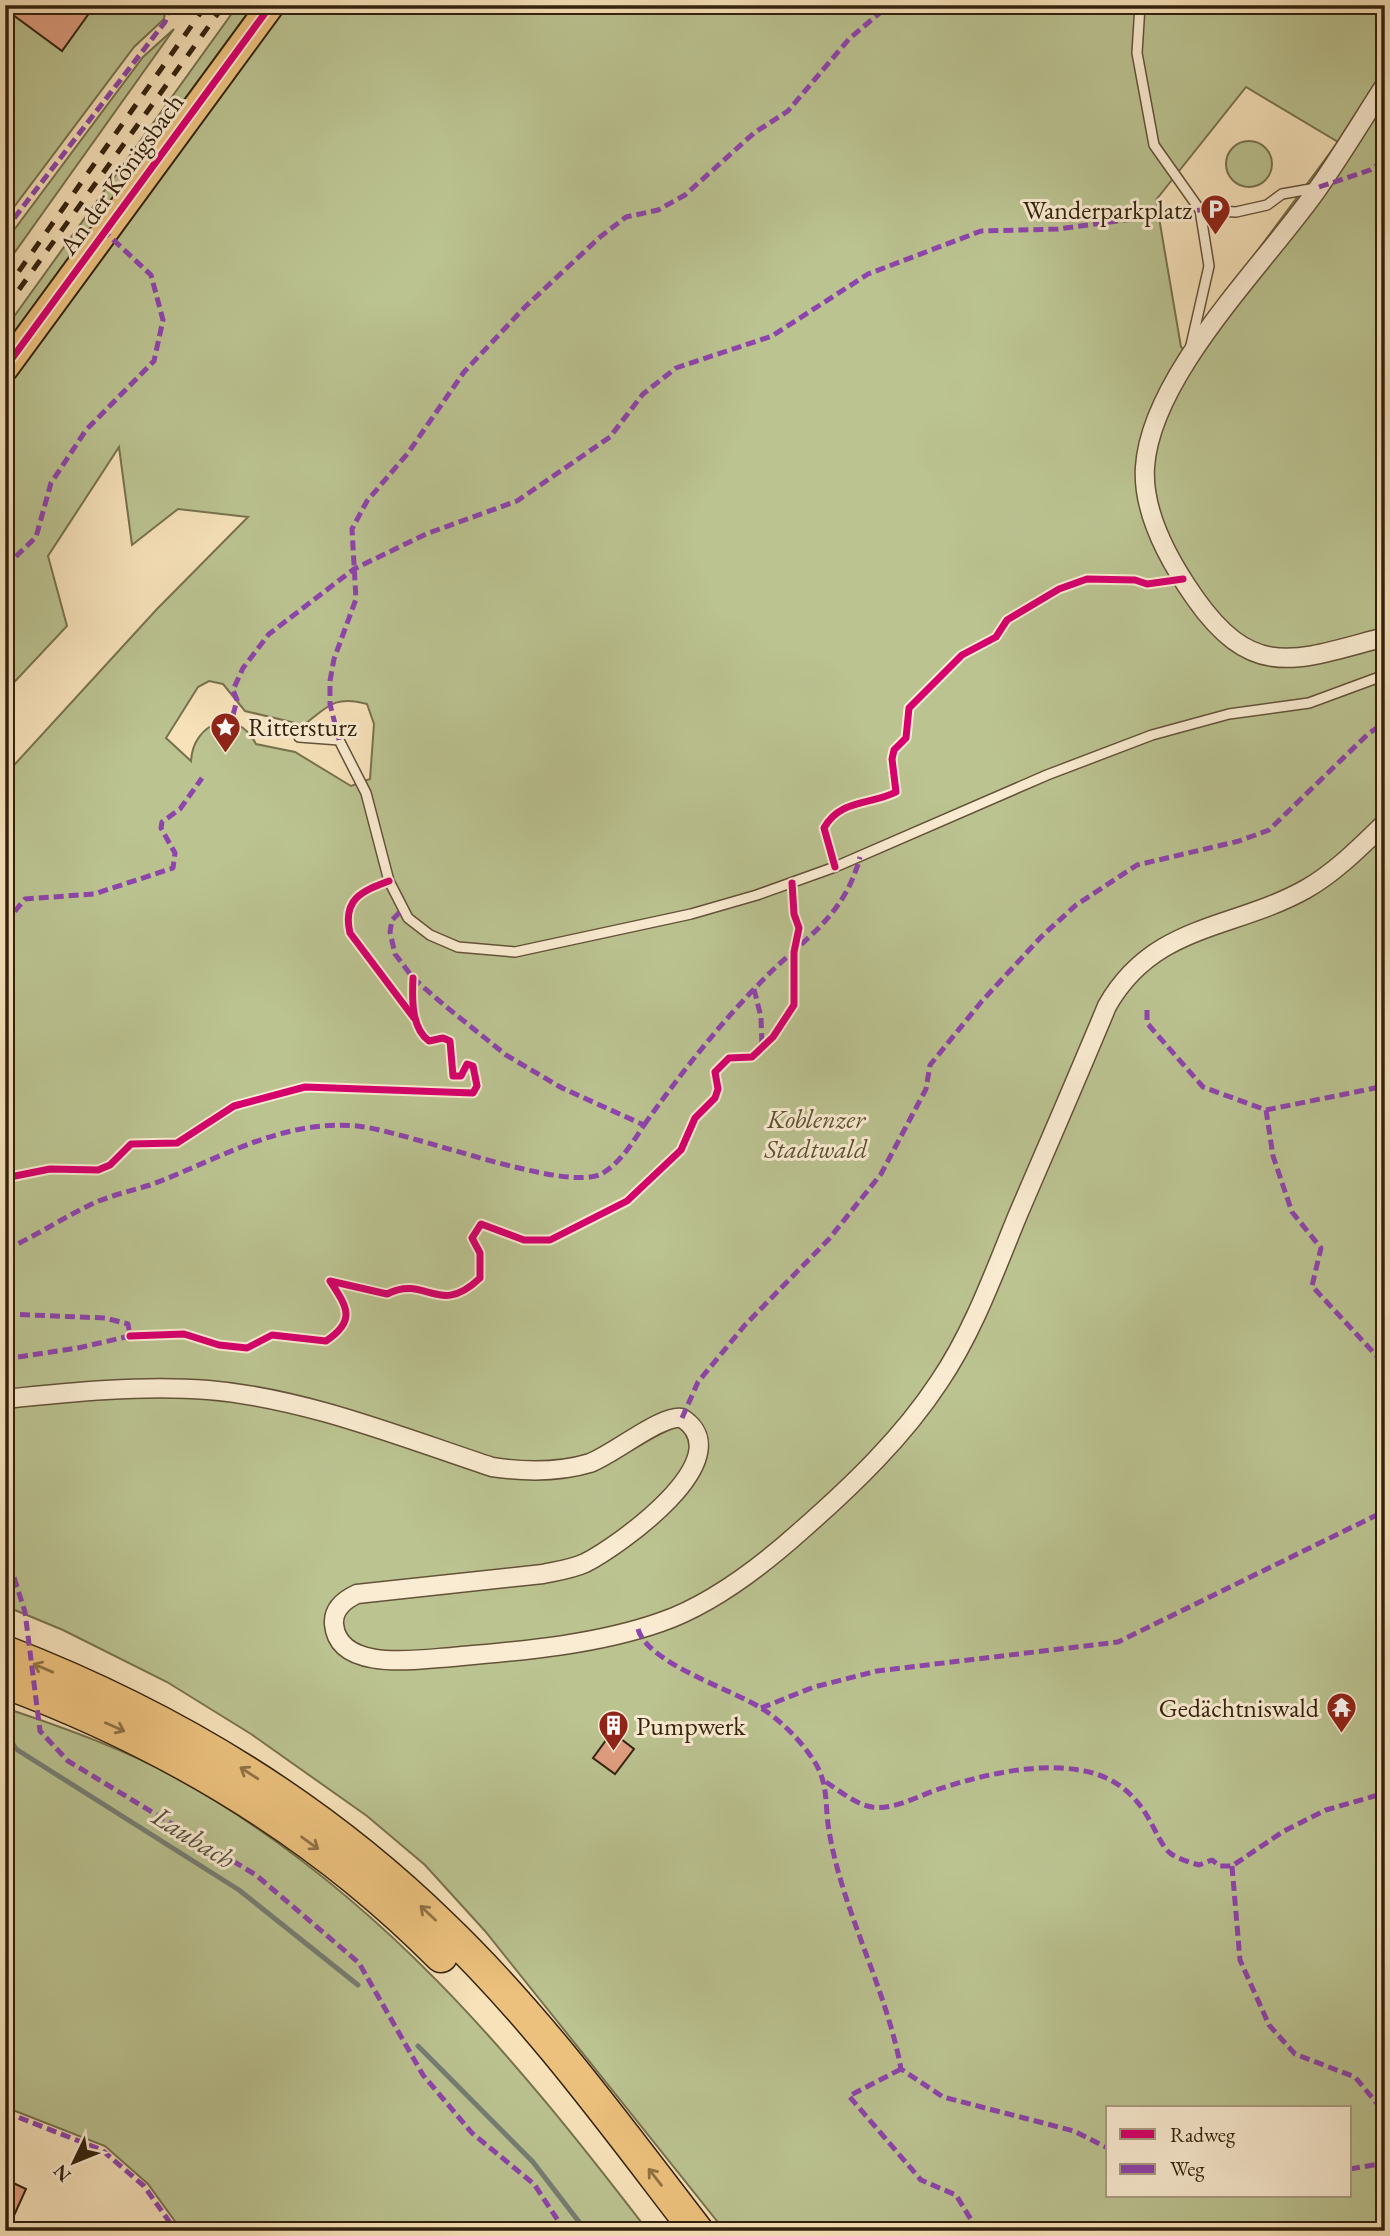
<svg xmlns="http://www.w3.org/2000/svg" width="1390" height="2236" viewBox="0 0 1390 2236" font-family="'EB Garamond',serif">
  <style>
    .green { fill: #bbc391; stroke: #77724e; stroke-width: 2; fill-rule: evenodd }
    .lines { fill: none; stroke-linecap: round; stroke-linejoin: round }
    .stream { stroke: #767e75; stroke-width: 5 }
    .building { fill: #e09e80; stroke: #33220c; stroke-width: 2 }
    .lane-casing { stroke: #645238; stroke-width: 12 }
    .street-casing { stroke: #645238; stroke-width: 21 }
    .primary-casing { stroke: #33220c; stroke-width: 30 }
    .highway-casing { stroke: #33220c; stroke-width: 35 }
    .lane { stroke: #faecd2; stroke-width: 9 }
    .street { stroke: #faecd2; stroke-width: 18 }
    .primary { stroke: #ecc17d; stroke-width: 26 }
    .highway { stroke: #ecc17d; stroke-width: 32 }
    .rail { stroke: #33220c; stroke-width: 5; stroke-dasharray: 12 12; stroke-linecap: butt }
    .quiet { stroke: #8e44ad; stroke-width: 5; stroke-dasharray: 10 5; stroke-linecap: butt }
    .cycleway-casing { stroke: #faecd2; stroke-width: 11 }
    .cycleway { stroke: #d6006c; stroke-width: 7 }
    .oneway { stroke: #907244 }
    .labels { text-anchor: middle; dominant-baseline: central; stroke-width: 6; stroke-linejoin: round; paint-order: stroke }
    .street-label { font-size: 26px; fill: #33220c; stroke: #faecd2 }
    .poi-label { font-size: 26px; fill: #33220c; stroke: #faecd2; text-anchor: end }
    .park-label { font-size: 26px; font-style: italic; fill: #5c5234; stroke: #faecd2 }
    .water-label { font-size: 28px; font-style: italic; fill: #545041; stroke: #faecd2 }
  </style>
  <rect width="100%" height="100%" fill="#f7e2ba"/>
  <filter id="stains"><feTurbulence type="fractalNoise" baseFrequency=".00286" numOctaves="4"/><feColorMatrix values="0 0 0 0 .2 0 0 0 0 .09 0 0 0 0 .02 0 0 0 .5 -.17"/></filter>
  <radialGradient id="worn" r=".72"><stop offset=".6" stop-color="#630" stop-opacity="0"/><stop offset="1" stop-color="#630" stop-opacity=".3"/></radialGradient>
  <!-- green -->
  <g class="green">
    <path d="M5 5H166L164 19 134 47 5 219Z"/>
    <path d="M238 5H257L5 350V329Z"/>
    <path d="M279 5H1385V2231H725L485 1931 425 1865 367 1816 251 1734 167 1682 63 1630 5 1606V775L157 609 248 517 178 509 132 545 119 447 48 556 67 626 5 692V382ZM1246 87 1338 142 1184 350 1181 347 1156 200ZM209 681 223 684 245 711 304 725C328 706 335 695 367 704L374 724 370 779 351 786 295 752 256 744C237 706 193 722 191 761L166 738 198 687ZM1108 2108H1350V2196H1108Z"/>
    <path d="M174 29 5 266V242L143 57Z"/>
    <circle cx="1249" cy="164" r="23"/>
    <path d="M5 1708C65 1728 127 1750 182 1781 380 1894 511 2053 648 2231H182L148 2184 105 2146 5 2107Z"/>
  </g>
  <g class="lines">
    <!-- stream -->
    <g class="stream">
      <path d="M5 1731 16 1749 239 1890 358 1985"/>
      <path d="M418 2046 533 2162 586 2231"/>
    </g>
  </g>
  <!-- building -->
  <g class="building">
    <path d="M5 5H95L62 51 5 9Z"/>
    <path d="M612 1732 634 1749 615 1774 593 1758Z"/>
    <path d="M5 2179 26 2189 7 2231H5Z"/>
  </g>
  <g class="lines">
    <defs>
      <g id="lane">
        <path d="M1140 5 1137 53 1154 145 1200 210 1209 266 1191 345"/>
        <path d="M1200 210 1236 212 1267 205 1282 194 1316 188"/>
        <path d="M299 737 339 740 366 793 389 881 408 918 430 935 458 947 515 952 691 914 757 895 835 867 1047 775 1152 735 1229 714 1309 703 1385 675"/>
      </g>
      <g id="street">
        <path d="M1385 85C1363 119 1342 154 1319 187 1267 262 1151 374 1145 467 1142 513 1169 561 1195 598 1254 682 1297 660 1385 637"/>
        <path d="M5 1399C72 1392 141 1385 208 1390 305 1398 401 1437 492 1467 525 1472 557 1473 590 1463 614 1454 662 1414 682 1418 744 1458 617 1547 585 1563 572 1569 557 1571 543 1574L357 1594C344 1600 333 1609 334 1624 338 1673 420 1659 452 1657 520 1651 596 1645 661 1622 713 1604 763 1565 803 1529 852 1486 903 1437 939 1382 973 1332 994 1273 1017 1217 1047 1147 1078 1076 1107 1006 1154 923 1233 930 1306 889 1336 872 1361 846 1385 823"/>
      </g>
      <path id="primary" d="M5 368 271 5"/>
      <g id="highway">
        <path d="M5 1652C168 1715 317 1804 442 1926 538 2018 616 2126 697 2231"/>
        <path d="M5 1682C168 1743 318 1832 441 1956"/>
      </g>
    </defs>
    <!-- lane casing -->
    <use href="#lane" class="lane-casing"/>
    <!-- street casing -->
    <use href="#street" class="street-casing"/>
    <!-- primary casing -->
    <use href="#primary" class="primary-casing"/>
    <!-- highway casing -->
    <use href="#highway" class="highway-casing"/>
    <!-- lane -->
    <use href="#lane" class="lane"/>
    <!-- street -->
    <use href="#street" class="street"/>
    <!-- primary -->
    <use href="#primary" class="primary"/>
    <!-- highway -->
    <use href="#highway" class="highway"/>
    <!-- rail -->
    <g class="rail">
      <path d="M5 291 206 5"/>
      <path d="M5 309 224 5"/>
    </g>
    <!-- quiet -->
    <g class="quiet">
      <path d="M897 5 902 13"/>
      <path d="M1319 187 1370 170 1385 160"/>
      <path d="M5 230 165 22 170 5"/>
      <path d="M1385 507 1380 522 1385 536"/>
      <path d="M5 567 36 537 51 483 86 430 154 361 163 320 151 275 105 232"/>
      <path d="M233 715 237 700 233 690 243 668 269 634 354 569 426 534 517 501 610 437 643 394 676 368 772 336 868 274 981 231 1058 229 1200 210"/>
      <path d="M339 740 330 704V681L334 659 356 599 352 529 367 501 408 453 464 372 525 307 600 237 626 217 658 210 685 195 754 133 788 111 849 39 889 5"/>
      <path d="M5 923 25 899 94 894 173 868 175 853 161 828 162 822 180 809 202 778"/>
      <path d="M754 989 761 1017 762 1047"/>
      <path d="M1147 1010V1023L1203 1087 1266 1110 1385 1086"/>
      <path d="M1266 1110 1273 1156 1292 1212 1321 1248 1312 1286 1385 1365"/>
      <path d="M644 1125C679 1076 717 1027 759 984 800 940 843 921 860 857"/>
      <path d="M5 1250C36 1236 64 1217 94 1203 112 1195 131 1191 150 1185 218 1160 281 1119 357 1126 409 1131 568 1195 603 1173 621 1162 633 1142 644 1125L562 1088 506 1055 444 1005 413 978 395 954 390 932 392 920 402 910"/>
      <path d="M5 1314 105 1318 128 1324 130 1336 78 1348 5 1359"/>
      <path d="M682 1418 698 1382 745 1325 829 1239 881 1174 926 1089 930 1065 982 1001 1041 937 1076 905 1137 865 1239 841 1269 830 1369 733 1385 723"/>
      <path d="M5 1549 25 1612 40 1731 68 1761 256 1875 359 1963 423 2075 472 2133 534 2184 565 2231"/>
      <path d="M638 1629C647 1663 731 1689 761 1708 779 1719 798 1738 810 1755 830 1782 824 1801 829 1831 843 1913 886 1987 901 2069L943 2097 1074 2131 1108 2148"/>
      <path d="M761 1708 814 1687 877 1671 1118 1642 1385 1511"/>
      <path d="M826 1782C840 1791 855 1804 872 1807 895 1810 918 1796 939 1789 975 1777 1021 1766 1060 1768 1101 1770 1130 1784 1150 1821 1156 1831 1161 1845 1170 1853 1176 1858 1191 1863 1199 1865L1212 1860 1220 1866H1232L1284 1831 1326 1810 1385 1793"/>
      <path d="M1232 1866 1240 1960 1269 2025 1295 2054 1355 2077 1385 2113"/>
      <path d="M901 2069 849 2096 921 2180 956 2195 978 2231"/>
      <path d="M5 2112 102 2150 144 2186 176 2231"/>
      <path d="M1350 2169 1385 2163"/>
    </g>
    <defs>
      <g id="cycleway">
        <path d="M5 368 271 5"/>
        <path d="M835 867 824 828C840 799 871 805 896 792L892 759 894 750 906 738 909 708 962 655 996 637 1007 620 1059 589 1087 579 1135 580 1147 584 1183 579"/>
        <path d="M389 881C362 891 342 899 350 933L414 1018"/>
        <path d="M5 1178 50 1169 98 1170 110 1165 131 1144 177 1143 234 1106 305 1087 473 1093 477 1086 473 1066 467 1064 461 1076H453L450 1041 443 1038 429 1041C411 1028 412 998 413 978"/>
        <path d="M130 1336 184 1334 219 1345 247 1348 272 1335 326 1341C356 1321 348 1308 330 1281L387 1294C427 1274 438 1318 480 1278V1253L472 1238 481 1224 524 1240H550L627 1201 681 1150 695 1118 715 1098 718 1089 715 1072 729 1058 752 1057 773 1037 794 1005V952L799 928 794 914 792 883"/>
      </g>
    </defs>
    <!-- cycleway casing -->
    <use href="#cycleway" class="cycleway-casing"/>
    <!-- cycleway -->
    <use href="#cycleway" class="cycleway"/>
  </g>
  <!-- one-way arrows -->
  <defs><path id="oneway-shaft" d="M-6 0H5M1.5-3L5.5 0L1.5 3" fill="none" stroke-width="1.6" stroke-linecap="round" stroke-linejoin="round" transform="scale(1.75)"/></defs>
  <g class="oneway">
    <use href="#oneway-shaft" transform="translate(43 1668) rotate(-157)"/>
    <use href="#oneway-shaft" transform="translate(115 1727) rotate(24)"/>
    <use href="#oneway-shaft" transform="translate(249 1773) rotate(-147)"/>
    <use href="#oneway-shaft" transform="translate(310 1843) rotate(36)"/>
    <use href="#oneway-shaft" transform="translate(428 1913) rotate(-137)"/>
    <use href="#oneway-shaft" transform="translate(655 2177) rotate(-128)"/>
  </g>
  <!-- icons -->
  <defs>
    <symbol id="parking-pin" viewBox="-11 -11 22 30"><path d="M0 17L-7.5 6A9.5 9.5 0 1 1 7.5 6Z" fill="#8f2418" stroke="#faecd2"/><path d="M-3.5-5.5H1a3.5 3.5 0 0 1 0 7H-1V5.5H-3.5ZM-1-3.4V-.6H.8a1.4 1.4 0 0 0 0-2.8Z" fill="#fff"/></symbol>
    <symbol id="sight-pin" viewBox="-11 -11 22 30"><path d="M0 17L-7.5 6A9.5 9.5 0 1 1 7.5 6Z" fill="#8f2418" stroke="#faecd2"/><path d="M0-6L1.8-2.2L6-1.7L2.9 1.2L3.7 5.4L0 3.3L-3.7 5.4L-2.9 1.2L-6-1.7L-1.8-2.2Z" fill="#fff"/></symbol>
    <symbol id="temple-pin" viewBox="-11 -11 22 30"><path d="M0 17L-7.5 6A9.5 9.5 0 1 1 7.5 6Z" fill="#8f2418" stroke="#faecd2"/><path d="M0-6L5-2H3V0L6.5 2.5H4V6H1.5V3h-3V6H-4V2.5H-6.5L-3 0V-2H-5Z" fill="#fff"/></symbol>
    <symbol id="building-pin" viewBox="-11 -11 22 30"><path d="M0 17L-7.5 6A9.5 9.5 0 1 1 7.5 6Z" fill="#8f2418" stroke="#faecd2"/><path d="M-4-6H4V6H1V3H-1V6H-4ZM-2.5-4.3h1.7v1.8h-1.7ZM.8-4.3h1.7v1.8H.8ZM-2.5-1h1.7V.8h-1.7ZM.8-1h1.7V.8H.8Z" fill="#fff"/></symbol>
  </defs>
  <g fill-rule="evenodd">
    <use href="#parking-pin" x="1198" y="192" width="35" height="47"/>
    <use href="#sight-pin" x="208" y="710" width="35" height="47"/>
    <use href="#temple-pin" x="1324" y="1690" width="35" height="47"/>
    <use href="#building-pin" x="596" y="1708" width="35" height="47"/>
  </g>
  <g class="labels">
    <!-- street labels -->
    <g class="street-label">
      <text transform="translate(121 174) rotate(-54)">An der Königsbach</text>
    </g>
    <!-- poi labels -->
    <g class="poi-label">
      <text x="1192" y="210">Wanderparkplatz</text>
      <text x="248" y="727" text-anchor="start">Rittersturz</text>
      <text x="1319" y="1708">Gedächtniswald</text>
      <text x="636" y="1726" text-anchor="start">Pumpwerk</text>
    </g>
    <!-- park labels -->
    <g class="park-label">
      <text x="816" y="1119">Koblenzer<tspan x="816" dy="30">Stadtwald</tspan></text>
    </g>
    <!-- water labels -->
    <g class="water-label">
      <text transform="translate(194 1837) rotate(32)">Laubach</text>
    </g>
  </g>
  <!-- margin -->
  <rect width="1390" height="2236" fill="none" stroke="#f7e2ba" stroke-width="28"/>
  <rect x="7" y="7" width="1376" height="2222" fill="none" stroke="#33220c" stroke-width="3.5"/>
  <rect x="14" y="14" width="1362" height="2208" fill="none" stroke="#33220c" stroke-width="2"/>
  <!-- legend -->
  <rect x="1106" y="2106" width="245" height="91" fill="#faecd2" stroke="#aa9b83" stroke-width="2"/>
  <rect x="1120" y="2129" width="35" height="10" fill="#d6006c" stroke="#aa9b83" stroke-width="2"/>
  <text x="1170" y="2142" font-size="21" fill="#33220c">Radweg</text>
  <rect x="1120" y="2164" width="35" height="10" fill="#8e44ad" stroke="#aa9b83" stroke-width="2"/>
  <text x="1170" y="2176" font-size="21" fill="#33220c">Weg</text>
  <!-- north arrow -->
  <g transform="translate(74 2162) rotate(227)" stroke="#faecd2" stroke-width="5" paint-order="stroke">
  <path d="M0-5L12 26L0 18L-12 26Z" fill="#33220c"/>
  <text y="-10" font-size="19" font-weight="bold" text-anchor="middle" fill="#33220c">N</text>
  </g>
  <rect width="100%" height="100%" filter="url(#stains)"/>
  <rect width="100%" height="100%" fill="url(#worn)"/>
</svg>
